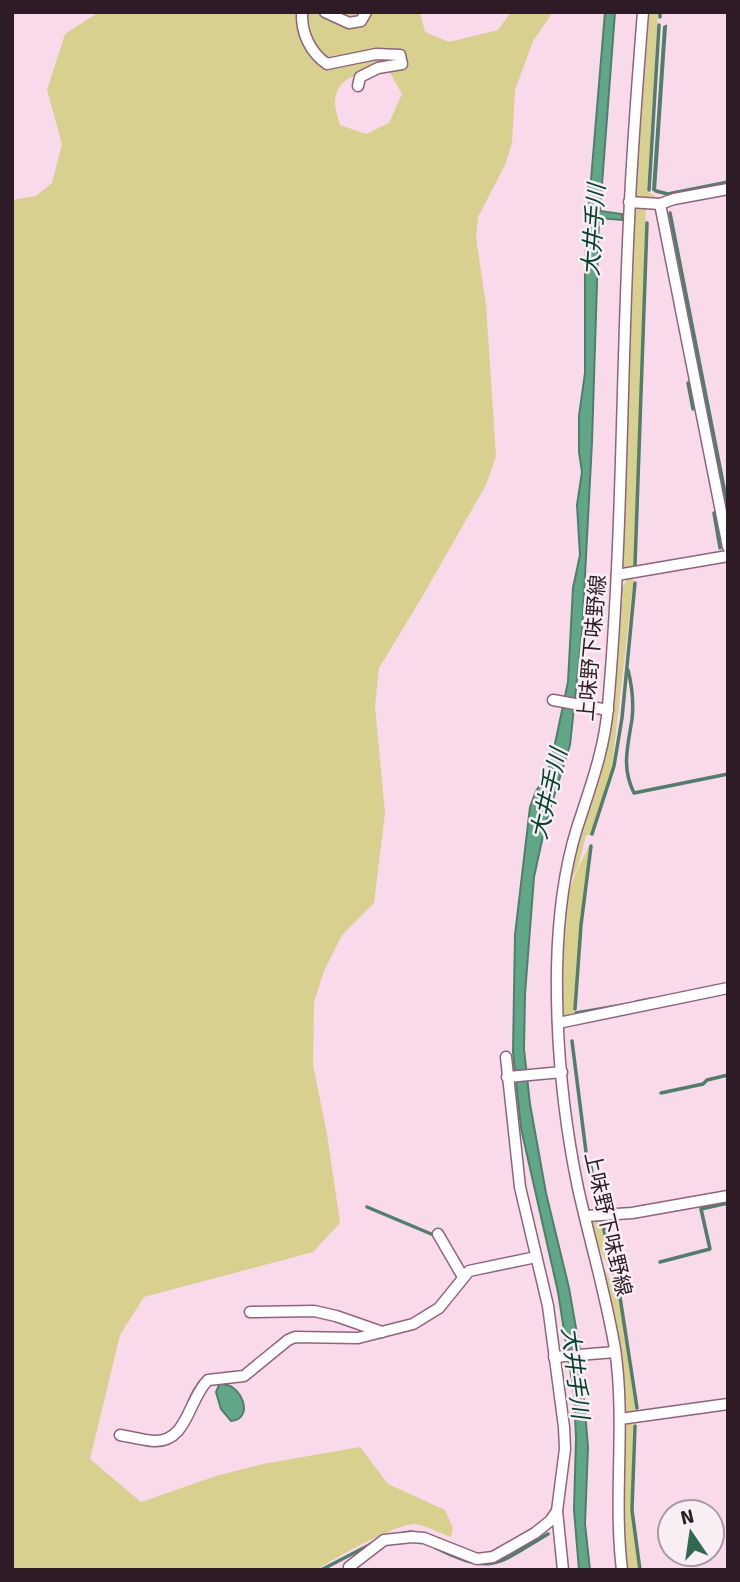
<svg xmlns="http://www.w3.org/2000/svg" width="740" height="1582" viewBox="0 0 740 1582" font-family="Signika,'Noto Sans JP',sans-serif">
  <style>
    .green { fill: #d7d08e; fill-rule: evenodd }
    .water { fill: #60a787; stroke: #517d6a; stroke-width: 2 }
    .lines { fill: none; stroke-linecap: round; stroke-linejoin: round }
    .stream { stroke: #517d6a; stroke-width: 3.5 }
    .minor-casing { stroke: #90637d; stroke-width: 13 }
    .minor { stroke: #fff; stroke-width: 10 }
    .labels { text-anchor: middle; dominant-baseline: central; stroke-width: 5; stroke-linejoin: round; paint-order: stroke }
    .street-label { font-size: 21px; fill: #2d1b26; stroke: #f8eef3 }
    .water-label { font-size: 23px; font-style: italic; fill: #04422d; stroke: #f8eef3 }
  </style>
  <rect width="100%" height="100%" fill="#f9daeb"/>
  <!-- green -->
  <g class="green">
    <path d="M99 12H420L425 32 449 42 498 30 511 12H553L533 41 515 90 512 143 505 165 478 217 476 237 486 305 496 456 486 485 425 592 379 668 375 706 385 813 374 903 342 935 324 971 314 1002 313 1065 327 1134 340 1223 313 1252 144 1297 120 1335 90 1459 141 1502 219 1475 263 1464 360 1447 388 1484 445 1510 453 1528 451 1537C440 1533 427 1526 415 1524 398 1523 332 1559 317 1570H12V200L36 196 52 183 62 144 47 90 65 34ZM389 71 402 94 389 123 366 134 340 125C338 118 335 109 335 102 337 72 368 72 389 71Z"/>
    <path d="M649 12H658L647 192 655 195V200H636L633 193Z"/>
    <path d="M635 206 646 207 634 571H626L621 562 634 208Z"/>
    <path d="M634 576 612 766 591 835H586L578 867 571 881 568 882 612 705 621 589 628 578Z"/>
    <path d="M590 844 580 933 574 1016 565 1017C553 1002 563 915 568 894 573 877 582 861 590 844Z"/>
    <path d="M601 1216 613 1274 612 1275 590 1229 592 1222Z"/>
    <path d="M598 1257 619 1296 632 1388 638 1417 629 1414 623 1409Z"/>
    <path d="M633 1421 631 1511 639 1570H625L620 1521 624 1427Z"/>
  </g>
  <!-- water -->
  <g class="water">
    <path d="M605 12H615L600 211 622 214V220L599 218 592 442 582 632 570 745 546 822 534 877 525 994 524 1049 530 1104 546 1193 569 1288 580 1351 588 1447 585 1524 590 1570H579L574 1510 576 1438 574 1394 558 1292 521 1128 513 1052 515 935 530 807 536 791 546 777 552 758 568 682 573 588 580 555 577 505 582 472 579 452V416L585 373V262L590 191 588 187 591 180Z"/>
    <path d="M666 26 655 191 653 190 664 27Z"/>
    <path d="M220 1383C223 1384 230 1385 232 1387 245 1395 251 1419 231 1421L221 1409 216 1392Z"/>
  </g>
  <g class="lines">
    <!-- stream -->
    <g class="stream">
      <path d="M660 17V12"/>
      <path d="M649 190 659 25"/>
      <path d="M656 191 668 194 728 182"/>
      <path d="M670 213 728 508"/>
      <path d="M688 383 693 409"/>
      <path d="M714 513 720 548"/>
      <path d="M635 565 647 223"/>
      <path d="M628 670C632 686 634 702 632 719 628 746 621 767 634 793L728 774"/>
      <path d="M592 834 614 766 622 718 635 583"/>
      <path d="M636 1002 651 999"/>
      <path d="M575 1009 581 925 591 846"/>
      <path d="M576 1013 629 1004"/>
      <path d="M572 1041 586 1152"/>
      <path d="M661 1093 703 1084 707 1080 728 1075"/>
      <path d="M591 1167 599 1211"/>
      <path d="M367 1207 436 1236"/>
      <path d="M602 1220 613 1273"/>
      <path d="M660 1262 710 1249 701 1209 728 1203"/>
      <path d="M620 1297 637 1408"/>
      <path d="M635 1426 632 1510 640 1570"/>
      <path d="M388 1536 411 1532 414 1534"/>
      <path d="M436 1548C493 1576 497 1564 548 1534"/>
      <path d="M321 1570 375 1542"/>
    </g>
    <defs>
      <g id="minor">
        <path d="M302 12C301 33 310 52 327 64L376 54 400 55 402 64 378 68 360 77 358 86"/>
        <path d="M325 12 349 23 361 21 366 12"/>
        <path d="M629 202 660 204 674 199 728 189"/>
        <path d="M660 204 728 547"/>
        <path d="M617 575 728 556"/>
        <path d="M553 700 608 710"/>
        <path d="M558 1023 728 988"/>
        <path d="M506 1057 520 1187 548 1306 564 1427 565 1449 557 1511 563 1570"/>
        <path d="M507 1077 562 1072"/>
        <path d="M586 1216 632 1213 728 1196"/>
        <path d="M438 1234 463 1277"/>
        <path d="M250 1312 314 1311 336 1316 382 1332"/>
        <path d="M554 1357 615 1352"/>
        <path d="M620 1419 728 1404"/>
        <path d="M120 1435C131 1437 142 1440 153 1441 188 1443 188 1399 208 1380L244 1376 288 1340 295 1337 358 1338 413 1324 439 1308 469 1271 536 1257"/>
        <path d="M349 1567 384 1540 412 1537 424 1538 477 1559 493 1557 535 1533 550 1521 557 1511"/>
        <path d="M622 1570C613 1496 626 1423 615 1349 606 1295 590 1242 578 1188 563 1116 556 1041 557 968 558 921 563 873 577 828 590 788 605 748 608 706 623 538 621 369 630 201 633 138 638 75 643 12"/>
      </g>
    </defs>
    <!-- minor casing -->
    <use href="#minor" class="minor-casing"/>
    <!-- minor -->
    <use href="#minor" class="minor"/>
  </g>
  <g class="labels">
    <!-- street labels -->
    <g class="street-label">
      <text transform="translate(592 648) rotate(-85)">上味野下味野線</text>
      <text transform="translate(608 1224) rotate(77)">上味野下味野線</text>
    </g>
    <!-- water labels -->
    <g class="water-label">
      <text transform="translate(594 230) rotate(-86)">大井手川</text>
      <text transform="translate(549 794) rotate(-77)">大井手川</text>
      <text transform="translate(575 1373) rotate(83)">大井手川</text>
    </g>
  </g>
  <!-- border -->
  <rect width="740" height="1582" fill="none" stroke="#2d1b26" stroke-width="28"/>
  <!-- north arrow -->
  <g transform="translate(691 1533) rotate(347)"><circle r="33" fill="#f8eef3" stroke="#a79aa1" stroke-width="2"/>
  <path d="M0-5L12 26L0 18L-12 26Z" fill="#306850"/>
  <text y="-10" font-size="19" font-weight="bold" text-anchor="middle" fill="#2d1b26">N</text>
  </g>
</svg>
